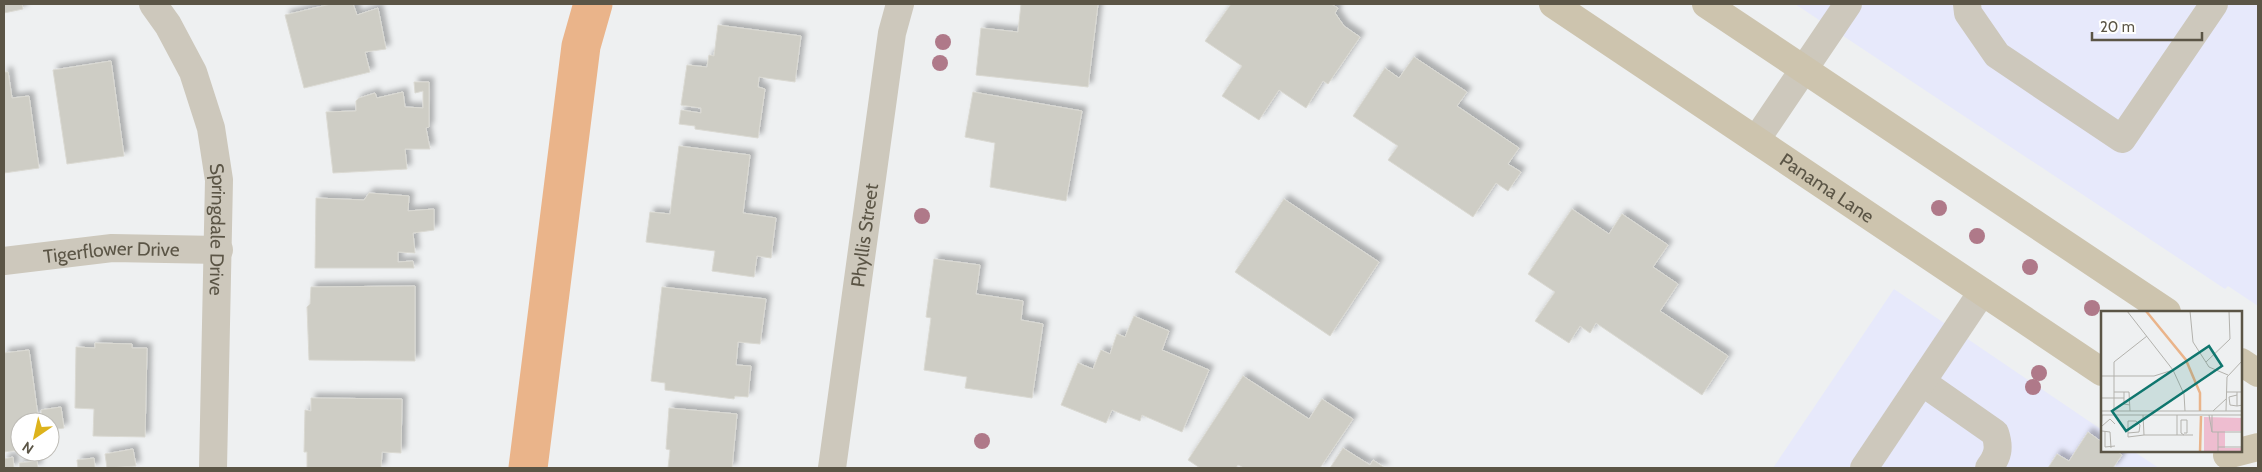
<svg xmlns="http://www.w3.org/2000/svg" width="2262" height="472" viewBox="0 0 2262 472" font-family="Cabin,sans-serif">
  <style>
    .commercial { fill: #e7e9fb }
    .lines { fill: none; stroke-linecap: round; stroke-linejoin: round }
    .canal { stroke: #eab48a; stroke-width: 39 }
    .building { fill: #cecdc5; stroke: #dad9d2; filter: url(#shadow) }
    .minor { stroke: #cdc8bc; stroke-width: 28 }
    .major { stroke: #cdc4ae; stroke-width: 28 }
    .tree { fill: #af7989 }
    .labels { text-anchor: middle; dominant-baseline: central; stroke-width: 4; stroke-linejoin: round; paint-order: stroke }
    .street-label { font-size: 19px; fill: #5b5546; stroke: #fff }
    .inset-river { fill: none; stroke: #eab48a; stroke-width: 2.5 }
    .inset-road { fill: none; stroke: #b3b2ad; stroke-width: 1 }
    .view { fill: #0f766e; fill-opacity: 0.15; stroke: #0f766e; stroke-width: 2.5 }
    .inset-edge { fill: none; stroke: #5b5546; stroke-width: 2.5 }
  </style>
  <defs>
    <filter id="shadow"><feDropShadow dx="4.5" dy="-4.5" stdDeviation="2.5" flood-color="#0004"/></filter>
  </defs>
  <rect width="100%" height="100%" fill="#eef0f1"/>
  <!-- commercial -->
  <g class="commercial">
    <path d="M1795 4H2258V306L2228 286 2225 289Z"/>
    <path d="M1894 289 2102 430V451H2133L2159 468H1773Z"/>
  </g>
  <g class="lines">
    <!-- canal -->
    <path class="canal" d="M528 468 581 46 593 4"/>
  </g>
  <!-- building -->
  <g class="building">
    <path d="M4 4H22L23 9 4 13Z"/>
    <path d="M331 4H353L357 15 378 8 386 49 365 52 370 72 304 88 285 15Z"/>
    <path d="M1021 4H1098L1088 87 976 75 981 28 1018 32Z"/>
    <path d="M1231 4H1331L1338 8 1335 13 1344 26 1360 37 1328 84 1323 81 1306 108 1279 90 1259 120 1222 96 1242 66 1205 41Z"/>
    <path d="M718 25 801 36 795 82 759 77 758 87 765 89 758 138 695 129V126L679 124 681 110 701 113V108L681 105 687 65 707 67 709 55 714 56Z"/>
    <path d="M1414 57 1467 92 1457 106 1519 148 1508 164 1521 172 1508 191 1496 183 1473 217 1388 160 1398 146 1353 116 1385 68 1399 78Z"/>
    <path d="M111 61 124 156 67 164 53 70Z"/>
    <path d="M4 72H8L12 98 29 96 39 168 4 173Z"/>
    <path d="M414 82H429V127L426 128 430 149H405L407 169 333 173 326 112 356 111V101L359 98 375 93 377 98 403 92 405 107 423 108V91L415 93Z"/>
    <path d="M973 92 1082 111 1066 201 990 187 995 143 965 137Z"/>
    <path d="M679 146 750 155 743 213 776 218 771 258 757 256 754 277 712 271 715 251 646 242 650 212 670 214Z"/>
    <path d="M369 193 409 196 408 211 434 209V230L413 233 415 253 398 252V262L413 261 414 268H315L316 198 364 200Z"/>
    <path d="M1284 199 1379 262 1330 336 1235 272Z"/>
    <path d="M1572 209 1609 234 1622 214 1668 245 1653 267 1678 284 1660 311 1728 356 1702 395 1596 323 1590 333 1580 326 1569 343 1535 321 1555 292 1528 274Z"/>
    <path d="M934 259 980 265 976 294 1023 301 1021 320 1043 324 1032 398 965 388 967 377 924 370 931 318 926 317Z"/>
    <path d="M415 286V361L309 360 307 307 310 304 311 287Z"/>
    <path d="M662 287 766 299 760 344 738 342 736 365 751 366 748 397 735 396 734 399 665 390V383L651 381Z"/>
    <path d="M1134 316 1169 331 1162 350 1209 370 1182 432 1142 415 1140 421 1112 410 1106 423 1061 405 1078 363 1093 369 1101 350 1110 354 1117 334 1125 337Z"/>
    <path d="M95 343 132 344V348H147L145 437 93 436 94 409 75 408 76 347 95 348Z"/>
    <path d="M29 350 38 416 20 418V450L4 452V353Z"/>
    <path d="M1243 376 1309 419 1322 399 1353 419 1320 468H1244L1238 465 1236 468H1200L1188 460Z"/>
    <path d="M311 398 402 399 401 453 382 452 381 468H307V452H304L305 410 311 411Z"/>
    <path d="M61 407 64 428 50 430V422H43L41 410Z"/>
    <path d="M669 408 737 414 732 468H668L670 450 666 449Z"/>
    <path d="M2088 432 2102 442V451H2116L2122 455 2113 468H2048L2057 454 2069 461Z"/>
    <path d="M1343 448 1370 465 1373 460 1385 468H1330Z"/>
    <path d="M133 449 136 466 107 468 105 454Z"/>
    <path d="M13 457 14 468H4V459Z"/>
    <path d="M94 458 95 468H78L77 460Z"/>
    <path d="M37 461 38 468H20L19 463Z"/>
  </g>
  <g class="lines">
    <!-- minor -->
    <g class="minor">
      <path id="s1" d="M153 4 168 25 193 72 211 128 219 180 213 468"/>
      <path d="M1967 4 1968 13 1997 55 2122 139 2214 4"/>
      <path d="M1756 140 1848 4"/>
      <path id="s2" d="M4 261 112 248 219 250"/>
      <path d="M1922 382 1995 433C2000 448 1998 456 1989 468"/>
      <path id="s3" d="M832 468 892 33 900 4"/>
      <path d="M1864 468 1982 292"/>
    </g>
    <!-- major -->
    <g class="major">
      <path id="s4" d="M1553 4 2102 372"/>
      <path d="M1706 4 2167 312"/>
      <path d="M2241 362 2258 373"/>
      <path d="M2227 455 2258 447"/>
    </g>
  </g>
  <!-- trees -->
  <g class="tree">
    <circle cx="943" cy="42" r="8"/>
    <circle cx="940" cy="63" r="8"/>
    <circle cx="1939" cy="208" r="8"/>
    <circle cx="922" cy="216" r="8"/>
    <circle cx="1977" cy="236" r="8"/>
    <circle cx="2030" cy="267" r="8"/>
    <circle cx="2092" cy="308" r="8"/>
    <circle cx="2039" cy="373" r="8"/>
    <circle cx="2033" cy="387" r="8"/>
    <circle cx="982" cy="441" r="8"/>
  </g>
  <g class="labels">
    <!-- street labels -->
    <g class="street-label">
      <text stroke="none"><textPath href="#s4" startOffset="330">Panama Lane</textPath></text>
      <text stroke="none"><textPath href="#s1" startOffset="240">Springdale Drive</textPath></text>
      <text stroke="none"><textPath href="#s3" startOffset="235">Phyllis Street</textPath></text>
      <text stroke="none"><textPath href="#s2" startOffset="108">Tigerflower Drive</textPath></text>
    </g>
  </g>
  <!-- overview -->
  <g transform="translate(2101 311)">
    <rect width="141" height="141" fill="#eef0f1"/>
    <path d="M103 106 141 107V120H124V137H141V141H103Z" fill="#eebdd0"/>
    <path class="inset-river" d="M45 0 85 49 99 82V100M99 141 100 105"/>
    <path class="inset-road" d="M26 0 72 59 83 83 84 100M89 0 92 31 108 56 127 64M105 51 129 28 128 0M0 65H53L72 59M13 81H28L29 100M23 81V93L29 94M125 81H142M136 81V95L142 94M0 87H23M136 95 129 94 128 86 136 84M0 100H142M13 100V51L46 25M112 100 125 88M125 100 126 66 142 49M0 104H142M42 104 43 124H76V104M108 104 111 121V104M1 115 9 108 14 113M1 120 9 121 10 137M4 120V136L14 135M111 121H142M117 121V141M27 122 38 121 39 114 35 110H27V126L43 124M76 124H92M83 124 80 122V109H86V122H83M0 127 1 104M117 136H142"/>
    <path class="view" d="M108 35 121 55 25 120 11 100Z"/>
    <rect width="141" height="141" class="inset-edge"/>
  </g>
  <!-- border -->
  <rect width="2262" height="472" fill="none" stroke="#5b5546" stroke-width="10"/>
  <!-- north arrow -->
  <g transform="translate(35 437) rotate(214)"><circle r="24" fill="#ffffff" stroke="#bdbbb5"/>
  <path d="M0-4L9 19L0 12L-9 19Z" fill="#ddb31c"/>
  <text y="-8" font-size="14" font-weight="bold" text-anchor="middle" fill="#5b5546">N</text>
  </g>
  <!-- scale -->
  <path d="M2092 32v8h110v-8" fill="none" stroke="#5b5546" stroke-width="2.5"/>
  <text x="2100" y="32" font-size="15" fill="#5b5546" stroke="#ffffff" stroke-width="4" paint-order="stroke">20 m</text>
</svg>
